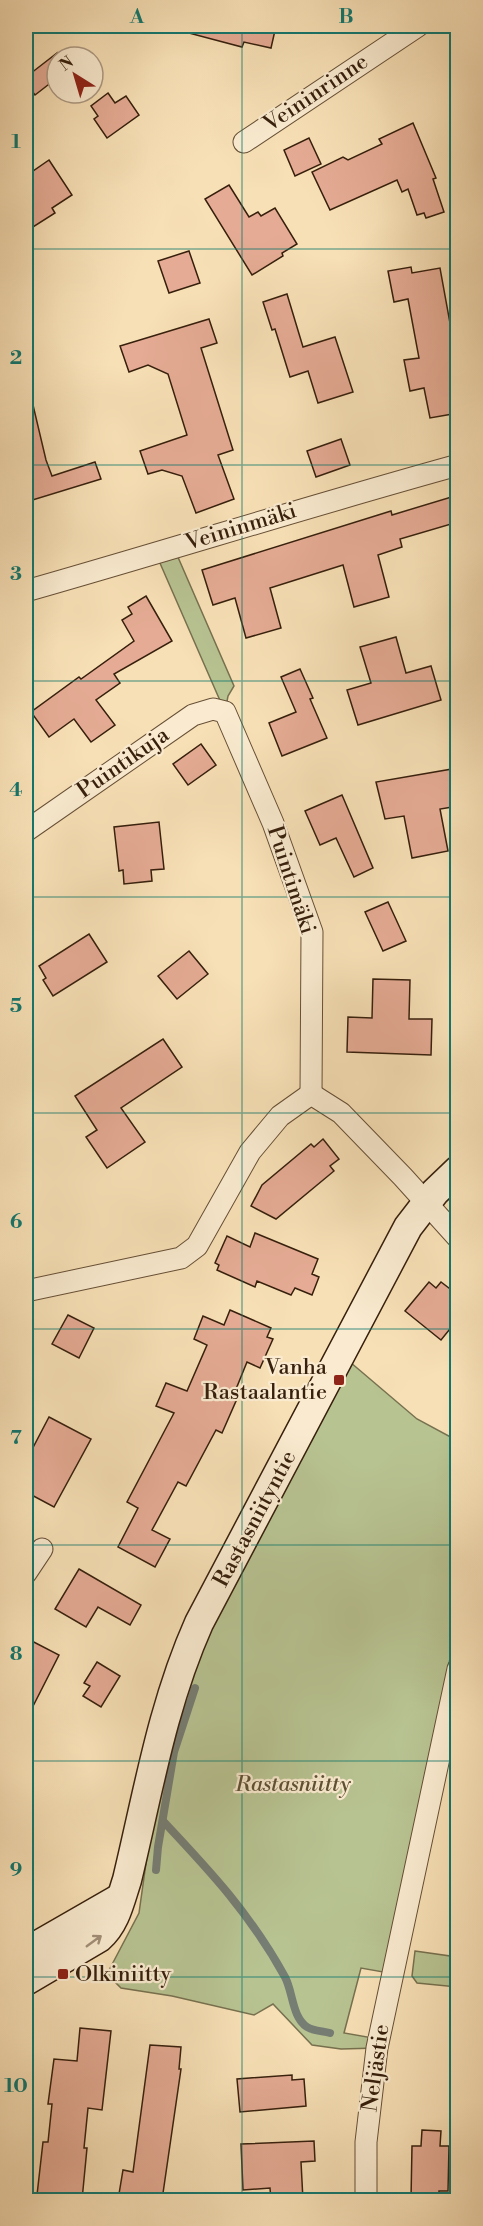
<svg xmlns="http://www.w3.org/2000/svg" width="483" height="2226" viewBox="0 0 483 2226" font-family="'Libre Bodoni',serif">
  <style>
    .green { fill: #b8c392; stroke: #77714f; stroke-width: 1.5 }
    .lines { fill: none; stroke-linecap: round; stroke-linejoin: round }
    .stream { stroke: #767d73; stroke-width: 8 }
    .building { fill: #e5ab94; stroke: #361f0c; stroke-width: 1.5 }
    .street-casing { stroke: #664f36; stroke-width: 23 }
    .secondary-casing { stroke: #361f0c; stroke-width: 31 }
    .street { stroke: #faebd0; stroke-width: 21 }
    .secondary { stroke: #faebd0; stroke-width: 28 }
    .oneway { stroke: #a28f78 }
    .grid { fill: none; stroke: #0f766e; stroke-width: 1.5; stroke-opacity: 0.55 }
    .poi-dot { fill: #8f2418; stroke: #faebd0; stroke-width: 2 }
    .labels { text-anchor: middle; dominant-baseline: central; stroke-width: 4.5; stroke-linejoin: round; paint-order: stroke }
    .street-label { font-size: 22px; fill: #361f0c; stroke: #faebd0 }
    .poi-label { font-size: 22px; fill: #361f0c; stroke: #faebd0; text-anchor: end }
    .park-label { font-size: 22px; font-style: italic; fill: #5d5034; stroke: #faebd0 }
    .neatline { fill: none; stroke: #0f766e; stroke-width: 2 }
    .grid-label { font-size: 20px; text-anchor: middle; font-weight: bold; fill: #0f766e }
  </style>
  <rect width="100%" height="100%" fill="#f8e0b6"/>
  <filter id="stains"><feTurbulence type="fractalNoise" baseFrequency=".00333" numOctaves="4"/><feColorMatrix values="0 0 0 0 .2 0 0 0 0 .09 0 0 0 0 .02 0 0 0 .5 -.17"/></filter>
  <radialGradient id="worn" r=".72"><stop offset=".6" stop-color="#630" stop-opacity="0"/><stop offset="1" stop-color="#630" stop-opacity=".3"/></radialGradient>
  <!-- green -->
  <g class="green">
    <path d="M174 548 234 686 228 696 225 712 156 554Z"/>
    <path d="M350 1362 417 1419 458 1441 457 1626 383 1972 361 1968 344 2033 379 2039 377 2048 341 2049 312 2045 273 2004 254 2015 172 1996 121 1988 107 1974 139 1913 149 1842 183 1695 219 1612Z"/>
    <path d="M415 1951 457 1957V1987L417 1983 412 1976Z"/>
  </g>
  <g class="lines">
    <!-- stream -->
    <g class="stream">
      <path d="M163 1821C211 1872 251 1915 285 1977 293 1992 292 2017 307 2027 313 2031 323 2031 330 2033"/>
      <path d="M156 1870 158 1847 174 1752 195 1688"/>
    </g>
  </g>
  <!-- building -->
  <g class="building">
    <path d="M186 26H276L271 48 244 42 242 47 185 32Z"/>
    <path d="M57 53V78L35 95 26 83V77Z"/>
    <path d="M108 93 115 103 126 96 139 115 107 138 94 119 98 116 91 106Z"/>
    <path d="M413 123 436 178 433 179 444 212 426 218 424 213 417 215 408 189 402 192 397 180 330 210 312 172 343 157 348 160 382 144 379 139Z"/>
    <path d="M309 138 321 164 295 176 284 150Z"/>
    <path d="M49 160 72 195 52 208 55 213 33 227 26 216V176Z"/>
    <path d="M229 185 249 217 258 212 261 216 275 208 297 244 282 253 283 256 252 275 205 199Z"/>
    <path d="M189 251 200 283 169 293 158 261Z"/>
    <path d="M411 267 412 273 440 268 458 367V413L430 418 424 388 410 391 404 360 419 358 408 299 394 302 388 271Z"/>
    <path d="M287 294 303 347 335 337 353 392 318 403 308 371 290 377 275 329 272 330 263 302Z"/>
    <path d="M209 319 217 343 201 348 233 450 218 455 234 499 196 513 182 476 162 470 148 474 140 451 187 435 168 374 148 365 129 372 120 346Z"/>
    <path d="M26 405H33L46 460 52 476 95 462 101 479 26 502Z"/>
    <path d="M341 439 350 465 316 477 307 451Z"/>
    <path d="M458 495V522L400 539 402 547 378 555 389 597 354 607 343 565 270 588 281 628 246 638 235 598 213 605 202 570 391 511 392 515Z"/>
    <path d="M146 596 172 641 114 674 120 683 96 700 115 725 91 742 74 719 49 737 31 712 79 677 81 679 134 641 122 620 132 614 128 607Z"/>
    <path d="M396 637 406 673 431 666 441 700 358 725 347 690 371 683 360 647Z"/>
    <path d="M300 669 313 698 310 699 327 738 282 756 269 723 296 712 281 677Z"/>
    <path d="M201 744 216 765 188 785 173 764Z"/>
    <path d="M458 768V806L440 809 448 851 412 858 404 816 385 819 376 782Z"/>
    <path d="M342 795 373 868 354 877 336 838 320 845 305 811Z"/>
    <path d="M159 822 164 869 151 870 152 881 124 884 123 870 119 871 114 827Z"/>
    <path d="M388 902 406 941 383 951 365 912Z"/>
    <path d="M89 934 107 962 53 996 43 980 46 978 39 966Z"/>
    <path d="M189 951 208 974 177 999 158 976Z"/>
    <path d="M373 979 410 980 409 1019H432L431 1055 347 1052 348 1017 372 1018Z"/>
    <path d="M163 1039 182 1067 121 1108 145 1142 107 1168 86 1137 97 1130 75 1096Z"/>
    <path d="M323 1139 339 1159 330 1166 334 1171 276 1219 251 1206 262 1185 311 1144 314 1147Z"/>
    <path d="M255 1233 318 1259 312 1274 319 1277 312 1295 295 1288 291 1295 257 1281 255 1287 217 1270 219 1265 215 1263 227 1236 250 1247Z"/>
    <path d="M429 1282 436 1288 441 1282 458 1295V1319L441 1340 405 1311Z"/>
    <path d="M230 1310 271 1328 267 1337 273 1339 260 1368 247 1362 232 1399 236 1401 222 1433 216 1430 186 1486 178 1482 152 1530 170 1539 155 1567 118 1547 138 1508 127 1502 174 1413 156 1406 166 1383 187 1391 207 1345 194 1339 203 1316 224 1325Z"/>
    <path d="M68 1315 94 1328 79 1358 52 1344Z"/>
    <path d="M49 1417 91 1439 54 1507 26 1492V1461Z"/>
    <path d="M79 1569 141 1605 130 1625 98 1607 86 1627 55 1609Z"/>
    <path d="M26 1638 59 1655 26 1720Z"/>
    <path d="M97 1662 120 1676 101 1707 83 1696 90 1686 84 1683Z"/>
    <path d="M80 2028 111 2031 102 2110 88 2108 84 2148H87L82 2200 37 2195 43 2142H48L52 2104H48L54 2059 77 2061Z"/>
    <path d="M150 2045 181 2047 179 2069H181L162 2200H118L123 2170 133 2172Z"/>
    <path d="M292 2075V2080L304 2079 306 2106 240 2112 237 2079Z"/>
    <path d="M422 2130 441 2131 440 2146H449L448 2191H439V2200L411 2199 412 2146H421Z"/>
    <path d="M314 2141 315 2161 301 2162 303 2200H271L270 2188 243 2190 241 2144Z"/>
  </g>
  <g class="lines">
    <defs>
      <g id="street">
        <path d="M244 142 418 26"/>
        <path d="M26 591C170 550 313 505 458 465"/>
        <path d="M26 831 193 715 213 709 225 712 273 823 312 932 311 1094"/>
        <path d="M26 1291 181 1258 197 1246 250 1152 280 1116 311 1094 341 1113 403 1177 458 1238"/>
        <path d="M26 1573 42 1549"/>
        <path d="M366 2200V2142L377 2048 458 1669"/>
      </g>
      <g id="secondary">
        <path d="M26 1952 120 1898"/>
        <path d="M26 1981 99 1938C116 1923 120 1901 127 1880 148 1793 162 1706 199 1623L408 1227 435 1192 458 1170"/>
      </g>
    </defs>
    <!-- street casing -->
    <use href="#street" class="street-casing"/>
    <!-- secondary casing -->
    <use href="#secondary" class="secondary-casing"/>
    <!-- street -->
    <use href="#street" class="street"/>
    <!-- secondary -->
    <use href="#secondary" class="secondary"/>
  </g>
  <!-- one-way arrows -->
  <defs><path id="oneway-shaft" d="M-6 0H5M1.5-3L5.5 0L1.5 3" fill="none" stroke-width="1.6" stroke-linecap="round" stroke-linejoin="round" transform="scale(1.5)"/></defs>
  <use class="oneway" href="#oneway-shaft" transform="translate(94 1941) rotate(-36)"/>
  <!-- grid -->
  <path class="grid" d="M242 26V2200M26 249H458M26 465H458M26 681H458M26 897H458M26 1113H458M26 1329H458M26 1545H458M26 1761H458M26 1977H458"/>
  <!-- markers -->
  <g class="poi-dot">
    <rect x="333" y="1374" width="12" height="12" rx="3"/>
    <rect x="57" y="1968" width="12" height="12" rx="3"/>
  </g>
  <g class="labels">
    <!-- street labels -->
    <g class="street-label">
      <text transform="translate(316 93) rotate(-34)">Veininrinne</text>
      <text transform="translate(241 527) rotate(-17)">Veininmäki</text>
      <text transform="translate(123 763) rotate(-35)">Puintikuja</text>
      <text transform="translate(291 880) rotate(72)">Puintimäki</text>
      <text transform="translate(255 1519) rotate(-62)">Rastasniityntie</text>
      <text transform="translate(376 2068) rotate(-82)">Neljästie</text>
    </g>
    <!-- poi labels -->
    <g class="poi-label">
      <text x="327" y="1367">Vanha<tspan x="327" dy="25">Rastaalantie</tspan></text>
      <text x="75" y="1974" text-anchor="start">Olkiniitty</text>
    </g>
    <!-- park labels -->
    <g class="park-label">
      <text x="293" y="1784">Rastasniitty</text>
    </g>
  </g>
  <!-- margin -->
  <rect width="483" height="2226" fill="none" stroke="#f8e0b6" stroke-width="66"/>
  <!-- north arrow -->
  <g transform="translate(75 75) rotate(323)"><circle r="28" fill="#faebd0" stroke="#ac9982" stroke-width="1.5"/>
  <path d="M0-4.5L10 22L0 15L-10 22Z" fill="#8f2418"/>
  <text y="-9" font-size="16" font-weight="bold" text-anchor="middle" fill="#361f0c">N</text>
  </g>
  <rect x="33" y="33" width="417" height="2160" class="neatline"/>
  <g class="grid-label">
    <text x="137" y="23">A</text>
    <text x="346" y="23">B</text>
    <text x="16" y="148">1</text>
    <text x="16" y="364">2</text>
    <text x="16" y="580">3</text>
    <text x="16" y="796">4</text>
    <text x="16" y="1012">5</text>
    <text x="16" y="1228">6</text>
    <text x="16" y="1444">7</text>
    <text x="16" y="1660">8</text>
    <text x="16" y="1876">9</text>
    <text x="16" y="2092">10</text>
  </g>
  <rect width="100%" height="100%" filter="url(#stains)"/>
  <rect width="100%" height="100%" fill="url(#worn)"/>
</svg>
